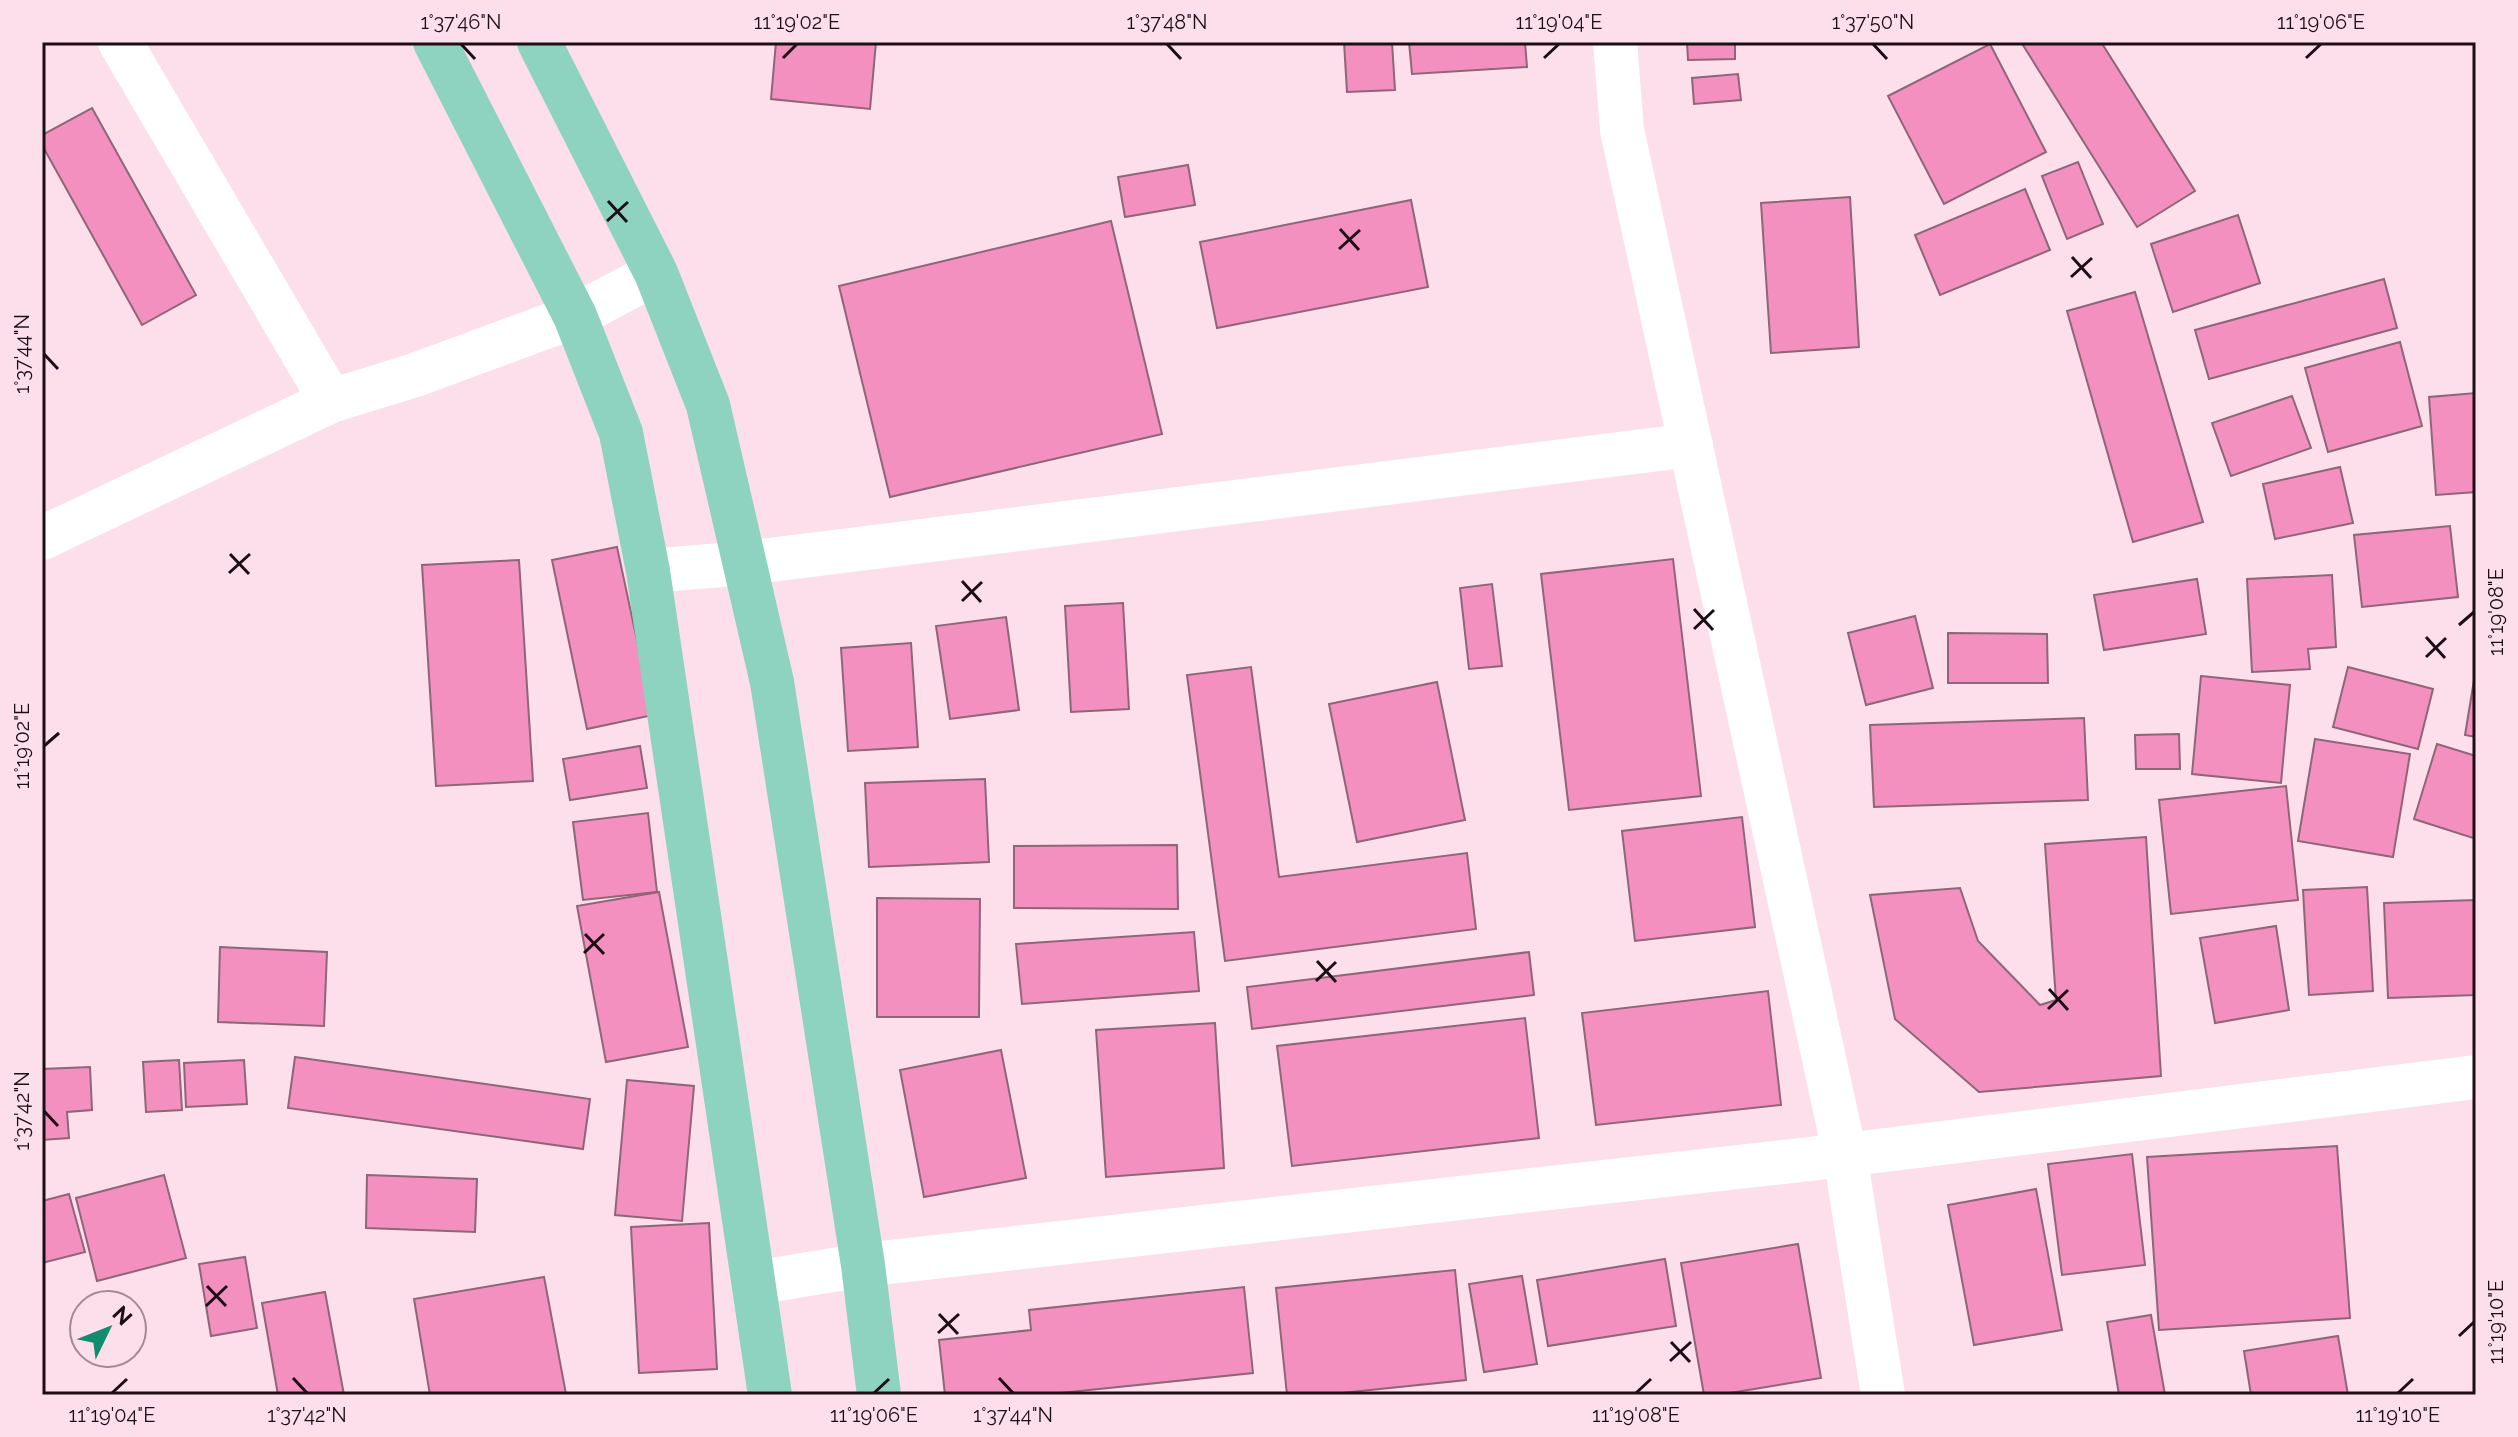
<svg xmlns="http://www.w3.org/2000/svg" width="2518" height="1437" viewBox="0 0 2518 1437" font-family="Raleway,sans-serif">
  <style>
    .building { fill: #f490c0; stroke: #8f6578; stroke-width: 2 }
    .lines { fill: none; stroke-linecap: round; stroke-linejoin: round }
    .street { stroke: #fff; stroke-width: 44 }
    .primary { stroke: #8dd3bf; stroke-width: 44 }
    .ticks { fill: none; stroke: #1d0e15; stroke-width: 3 }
    .neatline { fill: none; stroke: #1d0e15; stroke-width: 3 }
    .ticks-label { font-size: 20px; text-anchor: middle; fill: #1d0e15 }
  </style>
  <rect width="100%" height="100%" fill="#fcdfeb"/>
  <!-- building -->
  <g class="building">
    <path d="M776 42H876L870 109 771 99Z"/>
    <path d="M1344 42H1392L1395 90 1347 92Z"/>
    <path d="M1409 42H1525L1527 67 1412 74Z"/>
    <path d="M1687 42H1735V59L1688 60Z"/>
    <path d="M2021 42H2101L2195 191 2137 227Z"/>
    <path d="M1990 44 2046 152 1944 204 1888 96Z"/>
    <path d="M1738 74 1741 100 1694 104 1692 78Z"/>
    <path d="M92 108 196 295 142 325 42 145V135Z"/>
    <path d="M2078 162 2103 224 2067 239 2042 176Z"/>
    <path d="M1188 165 1195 205 1125 217 1118 177Z"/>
    <path d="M2025 189 2050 250 1940 295 1915 235Z"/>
    <path d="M1850 197 1859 347 1771 353 1761 203Z"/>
    <path d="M1411 200 1428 287 1217 328 1200 242Z"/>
    <path d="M2238 215 2260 283 2173 312 2151 244Z"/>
    <path d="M1111 221 1162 434 890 497 839 286Z"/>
    <path d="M2384 279 2397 328 2209 379 2195 330Z"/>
    <path d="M2135 292 2203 522 2133 542 2067 311Z"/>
    <path d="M2400 342 2422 426 2328 452 2305 368Z"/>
    <path d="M2476 393V492L2436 495 2429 397Z"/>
    <path d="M2292 396 2311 448 2231 476 2212 423Z"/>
    <path d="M2340 467 2353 523 2275 539 2263 484Z"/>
    <path d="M2450 526 2458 597 2362 607 2354 535Z"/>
    <path d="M617 547 653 715 587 729 552 560Z"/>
    <path d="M1673 559 1701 796 1569 810 1541 574Z"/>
    <path d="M519 560 533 781 436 786 422 565Z"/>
    <path d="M2332 575 2336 647 2308 649 2310 669 2252 672 2247 579Z"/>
    <path d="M2197 579 2206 634 2104 650 2094 595Z"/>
    <path d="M1492 584 1502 666 1469 669 1460 588Z"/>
    <path d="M1123 603 1129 709 1071 712 1065 606Z"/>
    <path d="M1915 616 1933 688 1866 705 1848 633Z"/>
    <path d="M1006 617 1019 710 950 719 936 626Z"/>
    <path d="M1948 633 2047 634 2048 683H1948Z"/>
    <path d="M911 643 918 747 848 751 841 648Z"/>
    <path d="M1251 667 1279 877 1467 853 1476 929 1225 961 1187 675Z"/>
    <path d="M2348 667 2433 689 2418 749 2333 727Z"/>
    <path d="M2476 668V737L2465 735Z"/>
    <path d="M2201 676 2290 685 2281 783 2192 774Z"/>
    <path d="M1437 682 1465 820 1357 842 1329 704Z"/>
    <path d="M2084 718 2088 800 1874 807 1870 725Z"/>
    <path d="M2179 734 2180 769H2136L2135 735Z"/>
    <path d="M2315 739 2410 754 2393 857 2298 841Z"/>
    <path d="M2437 744 2476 756V839L2414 819Z"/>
    <path d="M640 746 647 788 570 800 563 759Z"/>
    <path d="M985 779 989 862 869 867 865 783Z"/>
    <path d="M2286 786 2298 900 2171 914 2159 800Z"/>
    <path d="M648 813 657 892 583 900 573 822Z"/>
    <path d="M1742 817 1755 927 1635 941 1622 831Z"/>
    <path d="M2146 837 2161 1076 1979 1092 1895 1019 1870 895 1960 888 1978 941 2040 1005 2056 1000 2045 844Z"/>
    <path d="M1177 845 1178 909 1014 908V846Z"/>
    <path d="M2367 887 2373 991 2309 995 2303 890Z"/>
    <path d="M659 892 688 1047 606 1062 577 906Z"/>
    <path d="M877 898 980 899 979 1017H877Z"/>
    <path d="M2476 900V995L2388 998 2384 903Z"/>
    <path d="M2276 926 2289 1010 2215 1023 2200 938Z"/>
    <path d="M1194 932 1199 991 1022 1004 1016 944Z"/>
    <path d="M220 947 327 952 324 1026 218 1022Z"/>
    <path d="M1529 952 1534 995 1252 1029 1247 987Z"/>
    <path d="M1768 991 1781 1105 1596 1125 1582 1013Z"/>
    <path d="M1525 1018 1539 1138 1292 1166 1277 1046Z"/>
    <path d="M1215 1023 1224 1168 1106 1177 1096 1030Z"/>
    <path d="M1001 1050 1026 1178 924 1197 900 1070Z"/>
    <path d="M295 1057 590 1099 583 1149 288 1108Z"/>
    <path d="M179 1060 182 1110 146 1112 143 1062Z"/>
    <path d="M244 1060 247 1104 186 1107 184 1063Z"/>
    <path d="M90 1067 92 1110 67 1112 69 1138 42 1140V1069Z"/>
    <path d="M627 1080 694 1086 682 1221 615 1215Z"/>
    <path d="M2337 1146 2350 1318 2159 1330 2147 1157Z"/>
    <path d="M2132 1154 2145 1265 2062 1275 2048 1164Z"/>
    <path d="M164 1175 186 1258 97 1281 76 1198Z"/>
    <path d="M367 1175 477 1179 475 1232 366 1228Z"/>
    <path d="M2036 1189 2062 1330 1974 1345 1948 1205Z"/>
    <path d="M69 1194 85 1252 42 1263V1201Z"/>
    <path d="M709 1223 717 1369 639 1373 631 1227Z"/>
    <path d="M1798 1244 1821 1378 1718 1395H1704L1681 1263Z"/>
    <path d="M245 1257 257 1328 211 1336 199 1264Z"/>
    <path d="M1665 1259 1676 1326 1548 1346 1537 1280Z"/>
    <path d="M1455 1270 1466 1380 1322 1395H1287L1276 1288Z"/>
    <path d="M1522 1276 1537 1364 1484 1372 1469 1284Z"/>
    <path d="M544 1277 566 1394 430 1395 414 1299Z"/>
    <path d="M1244 1287 1253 1373 1041 1395H945L939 1340 1031 1330 1029 1310Z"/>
    <path d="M325 1292 344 1395H278L262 1303Z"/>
    <path d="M2151 1315 2165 1395H2119L2107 1322Z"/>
    <path d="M2338 1336 2348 1395H2251L2244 1351Z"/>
  </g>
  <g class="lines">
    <!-- street -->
    <g class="street">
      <path d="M120 42 331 401"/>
      <path d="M1615 42 1622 130 1845 1155 1883 1395"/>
      <path d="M42 538 331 401 415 375 575 316 656 273"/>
      <path d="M648 571 746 563 1691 445"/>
      <path d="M754 1283 863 1265 1845 1155 2476 1077"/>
    </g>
    <!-- primary -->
    <g class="primary">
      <path d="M435 42 575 316 621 433 648 571 770 1395"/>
      <path d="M539 42 656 273 708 405 772 682 863 1265 879 1395"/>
    </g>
  </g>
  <!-- ticks -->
  <path class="ticks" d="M461 44 475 59M1167 44 1181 59M1873 44 1887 59M783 58 797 44M1544 58 1559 44M2306 58 2321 44M608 201 627 222M607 221 628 202M1340 229 1359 250M1339 249 1360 230M2072 257 2091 278M2071 277 2092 258M44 354 58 369M230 554 249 574M229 573 250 554M962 581 981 602M962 601 982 582M1694 609 1713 630M2459 625 2474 612M1694 629 1714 610M2426 637 2445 658M2426 657 2446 638M44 746 59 733M585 934 604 954M584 953 604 934M1317 961 1336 982M1316 981 1336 962M2049 989 2068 1010M2048 1009 2068 990M44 1111 58 1126M207 1286 226 1306M206 1306 227 1286M939 1314 958 1334M938 1333 959 1314M2459 1336 2474 1322M1671 1342 1690 1362M1670 1361 1691 1342M293 1378 307 1393M999 1378 1013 1393M112 1393 127 1379M874 1393 889 1379M1636 1393 1651 1379M2398 1393 2413 1379"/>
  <!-- border -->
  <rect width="2518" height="1437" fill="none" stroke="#fcdfeb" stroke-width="88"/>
  <!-- north arrow -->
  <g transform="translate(108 1329) rotate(47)"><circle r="38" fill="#fcdfeb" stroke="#a38b95" stroke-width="2"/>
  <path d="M0-6L14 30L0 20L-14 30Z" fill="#128b6e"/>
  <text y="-12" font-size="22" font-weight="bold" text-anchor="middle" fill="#1d0e15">N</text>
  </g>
  <rect x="44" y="44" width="2430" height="1349" class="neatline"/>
  <g class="ticks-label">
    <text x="461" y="29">1°37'46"N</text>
    <text x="797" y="29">11°19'02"E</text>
    <text x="1167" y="29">1°37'48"N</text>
    <text x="1559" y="29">11°19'04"E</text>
    <text x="1873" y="29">1°37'50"N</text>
    <text x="2321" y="29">11°19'06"E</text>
    <text transform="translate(22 354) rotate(-90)" y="7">1°37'44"N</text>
    <text transform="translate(2496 612) rotate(-90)" y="7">11°19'08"E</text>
    <text transform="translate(22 746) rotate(-90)" y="7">11°19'02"E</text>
    <text transform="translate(22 1111) rotate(-90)" y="7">1°37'42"N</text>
    <text transform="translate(2496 1322) rotate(-90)" y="7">11°19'10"E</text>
    <text x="112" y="1422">11°19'04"E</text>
    <text x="307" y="1422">1°37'42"N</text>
    <text x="874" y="1422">11°19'06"E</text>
    <text x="1013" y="1422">1°37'44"N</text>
    <text x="1636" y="1422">11°19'08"E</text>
    <text x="2398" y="1422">11°19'10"E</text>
  </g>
</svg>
